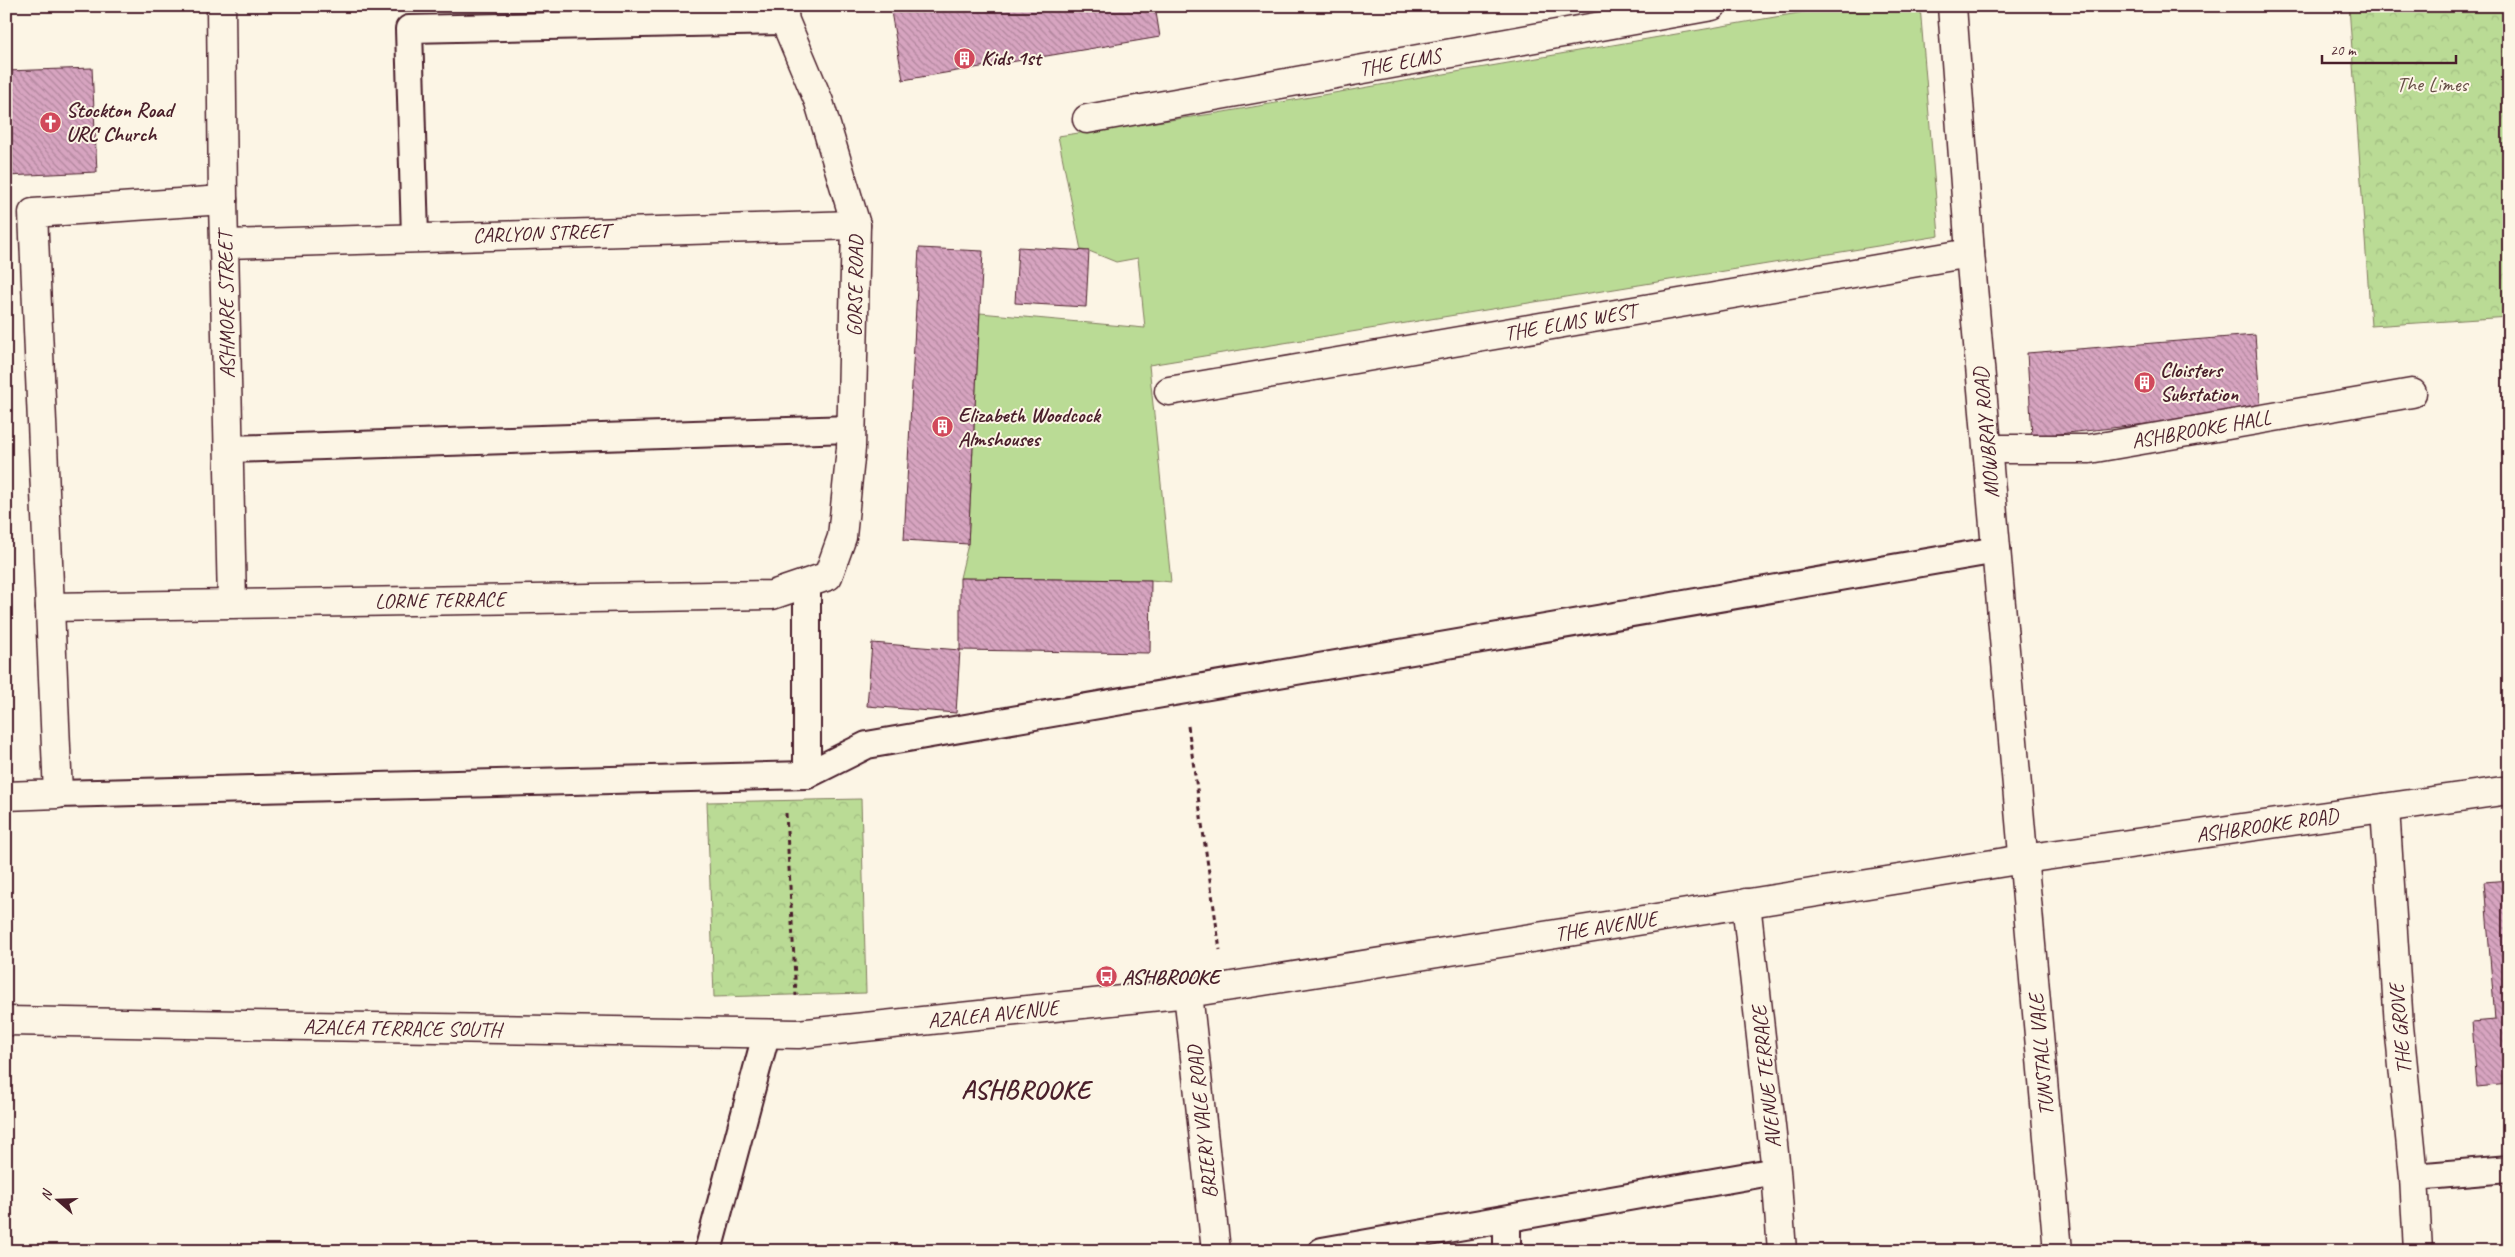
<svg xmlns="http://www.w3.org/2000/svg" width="2515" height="1257" viewBox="0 0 2515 1257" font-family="Caveat,sans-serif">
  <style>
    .green { fill: #badb95; stroke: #827d60 }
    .park { fill: url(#park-crowns); stroke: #827d60 }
    .building { fill: url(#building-back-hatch); stroke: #4a1f2b }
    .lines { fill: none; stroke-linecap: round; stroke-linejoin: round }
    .lane-casing { stroke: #4a1f2b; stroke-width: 30 }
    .street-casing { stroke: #4a1f2b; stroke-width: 31 }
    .secondary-casing { stroke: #4a1f2b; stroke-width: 31 }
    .path { stroke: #4a1f2b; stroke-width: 3; stroke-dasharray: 5 4; stroke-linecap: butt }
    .lane { stroke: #fcf5e5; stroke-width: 26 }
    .street { stroke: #fcf5e5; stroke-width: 28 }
    .secondary { stroke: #fcf5e5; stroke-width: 28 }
    .labels { text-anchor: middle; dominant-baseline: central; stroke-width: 4; stroke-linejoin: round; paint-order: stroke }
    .poi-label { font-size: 21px; font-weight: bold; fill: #4a1f2b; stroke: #fcf5e5; text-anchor: start }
    .street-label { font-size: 21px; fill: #4a1f2b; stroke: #fcf5e5 }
    .park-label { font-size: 21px; fill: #664e46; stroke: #fcf5e5 }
    .district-label { font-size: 26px; font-weight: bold; letter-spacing: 1px; fill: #4a1f2b; stroke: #fcf5e5 }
  </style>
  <defs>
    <pattern id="park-crowns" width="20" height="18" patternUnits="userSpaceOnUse" patternTransform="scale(1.25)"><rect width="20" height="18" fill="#badb95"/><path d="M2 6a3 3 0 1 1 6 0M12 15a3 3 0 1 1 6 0" fill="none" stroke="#a1bc81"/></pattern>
    <pattern id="building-back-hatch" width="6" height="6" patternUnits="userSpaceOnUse" patternTransform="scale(1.25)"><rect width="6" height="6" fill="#d7a4c0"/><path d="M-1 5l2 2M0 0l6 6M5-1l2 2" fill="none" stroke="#b0859c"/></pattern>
  </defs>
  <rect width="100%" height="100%" fill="#fcf5e5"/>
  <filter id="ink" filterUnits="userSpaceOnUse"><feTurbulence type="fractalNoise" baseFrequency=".02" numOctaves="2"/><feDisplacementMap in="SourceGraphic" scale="10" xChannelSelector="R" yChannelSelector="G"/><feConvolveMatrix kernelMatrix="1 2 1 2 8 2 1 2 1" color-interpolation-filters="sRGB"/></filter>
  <g filter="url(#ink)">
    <!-- green -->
    <path class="green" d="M1839 6H1920L1939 236 1149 365 1171 582 1151 580 960 578 968 544 980 313 1145 328 1138 258 1116 262 1089 251 1081 250 1058 136 1212 114Z"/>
    <!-- park -->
    <g class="park">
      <path d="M2349 6H2509V317L2371 326Z"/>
      <path d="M861 799 866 993 714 997 707 802Z"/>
    </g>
    <!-- building -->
    <g class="building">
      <path d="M890 6H1155L1160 37 903 80Z"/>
      <path d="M92 68 97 172 6 176V71Z"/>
      <path d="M1018 247 1089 251 1086 307 1015 303Z"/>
      <path d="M919 248 983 251 968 544 904 540Z"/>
      <path d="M2255 335 2261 411 2032 437 2027 353Z"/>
      <path d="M960 578 1151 580 1150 653 960 650Z"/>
      <path d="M872 643 960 650 956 713 867 706Z"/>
      <path d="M2509 880V1084L2477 1087 2472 1022 2495 1020 2484 882Z"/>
    </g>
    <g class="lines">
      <defs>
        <g id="lane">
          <path d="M415 237 409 29 785 21"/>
          <path d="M229 449 851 429"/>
          <path d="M807 775V583"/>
          <path d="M58 794 807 775 867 745 1997 550"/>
          <path d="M2414 1177 2509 1169"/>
          <path d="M708 1251 766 1035"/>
          <path d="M1322 1251 1776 1171"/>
          <path d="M1507 1251V1220"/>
        </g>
        <g id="street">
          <path d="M221 6 223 200 232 603"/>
          <path d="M1087 119 1712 6"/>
          <path d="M225 244 856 225"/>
          <path d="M1169 391 1970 253"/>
          <path d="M1988 449H2089L2412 393"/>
          <path d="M50 607 772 595 828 576 842 537 851 448 856 225 819 102 785 21 783 6"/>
          <path d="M6 796 58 794 33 213 223 200"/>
          <path d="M2385 808 2399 1026 2414 1177 2418 1251"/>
          <path d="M1746 903 1776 1171 1782 1251"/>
          <path d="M1188 993 1216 1251"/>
          <path d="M6 1021 798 1034 1188 993 2024 859"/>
        </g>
        <g id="secondary">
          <path d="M1952 6 1970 253 2058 1251"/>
          <path d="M2024 859 2509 790"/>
        </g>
      </defs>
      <!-- lane casing -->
      <use href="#lane" class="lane-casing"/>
      <!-- street casing -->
      <use href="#street" class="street-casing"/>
      <!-- secondary casing -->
      <use href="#secondary" class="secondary-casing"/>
      <!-- path -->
      <g class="path">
        <path d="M1188 726 1220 950"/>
        <path d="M786 813 796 996"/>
      </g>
      <!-- lane -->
      <use href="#lane" class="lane"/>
      <!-- street -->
      <use href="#street" class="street"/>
      <!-- secondary -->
      <use href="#secondary" class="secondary"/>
    </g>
  </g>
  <!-- icons -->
  <defs>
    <symbol id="building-disc" viewBox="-11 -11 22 22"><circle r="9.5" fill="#d1495b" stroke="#fcf5e5"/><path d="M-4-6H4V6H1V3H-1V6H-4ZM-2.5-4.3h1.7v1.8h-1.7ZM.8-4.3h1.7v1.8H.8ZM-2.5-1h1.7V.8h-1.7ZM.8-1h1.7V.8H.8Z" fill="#fff"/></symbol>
    <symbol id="church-disc" viewBox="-11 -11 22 22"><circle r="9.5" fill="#d1495b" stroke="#fcf5e5"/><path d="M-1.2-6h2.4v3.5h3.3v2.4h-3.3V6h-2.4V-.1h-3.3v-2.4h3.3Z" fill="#fff"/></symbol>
    <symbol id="bus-disc" viewBox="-11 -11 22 22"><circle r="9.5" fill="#d1495b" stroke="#fcf5e5"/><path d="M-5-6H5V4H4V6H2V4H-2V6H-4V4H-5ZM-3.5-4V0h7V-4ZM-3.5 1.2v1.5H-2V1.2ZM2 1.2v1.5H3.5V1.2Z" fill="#fff"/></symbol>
  </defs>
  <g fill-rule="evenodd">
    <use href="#building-disc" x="952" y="46" width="25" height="25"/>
    <use href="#church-disc" x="38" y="110" width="25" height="25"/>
    <use href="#building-disc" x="2132" y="370" width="25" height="25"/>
    <use href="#building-disc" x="930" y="414" width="25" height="25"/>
    <use href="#bus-disc" x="1094" y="964" width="25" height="25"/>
  </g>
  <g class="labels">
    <!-- poi labels -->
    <g class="poi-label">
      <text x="981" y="58">Kids 1st</text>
      <text x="66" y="110">Stockton Road<tspan x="66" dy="24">URC Church</tspan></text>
      <text x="2160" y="370">Cloisters<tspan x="2160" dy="24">Substation</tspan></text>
      <text x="958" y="415">Elizabeth Woodcock<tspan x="958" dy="24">Almshouses</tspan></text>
      <text x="1122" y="977">ASHBROOKE</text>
    </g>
    <!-- street labels -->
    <g class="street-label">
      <text transform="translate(1400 62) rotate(-10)">THE ELMS</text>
      <text transform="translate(541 233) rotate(-2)">CARLYON STREET</text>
      <text transform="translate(855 286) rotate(-89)">GORSE ROAD</text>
      <text transform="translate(226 305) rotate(-91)">ASHMORE STREET</text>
      <text transform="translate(1570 322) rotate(-10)">THE ELMS WEST</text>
      <text transform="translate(2201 429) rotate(-10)">ASHBROOKE HALL</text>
      <text transform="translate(1986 433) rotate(-95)">MOWBRAY ROAD</text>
      <text transform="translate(440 600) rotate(-1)">LORNE TERRACE</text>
      <text transform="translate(2267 825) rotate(-8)">ASHBROOKE ROAD</text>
      <text transform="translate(1606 926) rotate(-9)">THE AVENUE</text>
      <text transform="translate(993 1014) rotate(-6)">AZALEA AVENUE</text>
      <text transform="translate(402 1028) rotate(1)">AZALEA TERRACE SOUTH</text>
      <text transform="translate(2400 1029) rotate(-95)">THE GROVE</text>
      <text transform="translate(2041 1055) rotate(-95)">TUNSTALL VALE</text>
      <text transform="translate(1766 1077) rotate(-96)">AVENUE TERRACE</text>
      <text transform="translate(1202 1122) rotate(-96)">BRIERY VALE ROAD</text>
    </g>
    <!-- park labels -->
    <g class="park-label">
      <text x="2432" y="84">The Limes</text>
    </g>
    <!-- district labels -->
    <g class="district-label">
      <text x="1026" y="1089">ASHBROOKE</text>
    </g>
  </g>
  <!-- margin -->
  <rect width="2515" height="1257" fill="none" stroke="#fcf5e5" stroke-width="25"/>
  <rect x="12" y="12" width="2490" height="1232" fill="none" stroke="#4a1f2b" stroke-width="2" filter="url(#ink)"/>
  <!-- north arrow -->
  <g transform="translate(58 1200) rotate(290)" stroke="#fcf5e5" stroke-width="4" paint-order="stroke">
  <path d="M0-4L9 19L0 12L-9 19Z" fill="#4a1f2b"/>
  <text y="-8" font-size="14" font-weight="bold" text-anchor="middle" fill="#4a1f2b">N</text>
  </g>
  <!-- scale -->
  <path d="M2322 55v8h134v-8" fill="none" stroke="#4a1f2b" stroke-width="2.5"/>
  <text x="2330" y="55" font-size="15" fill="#4a1f2b" stroke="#fcf5e5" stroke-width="4" paint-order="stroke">20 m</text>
</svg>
